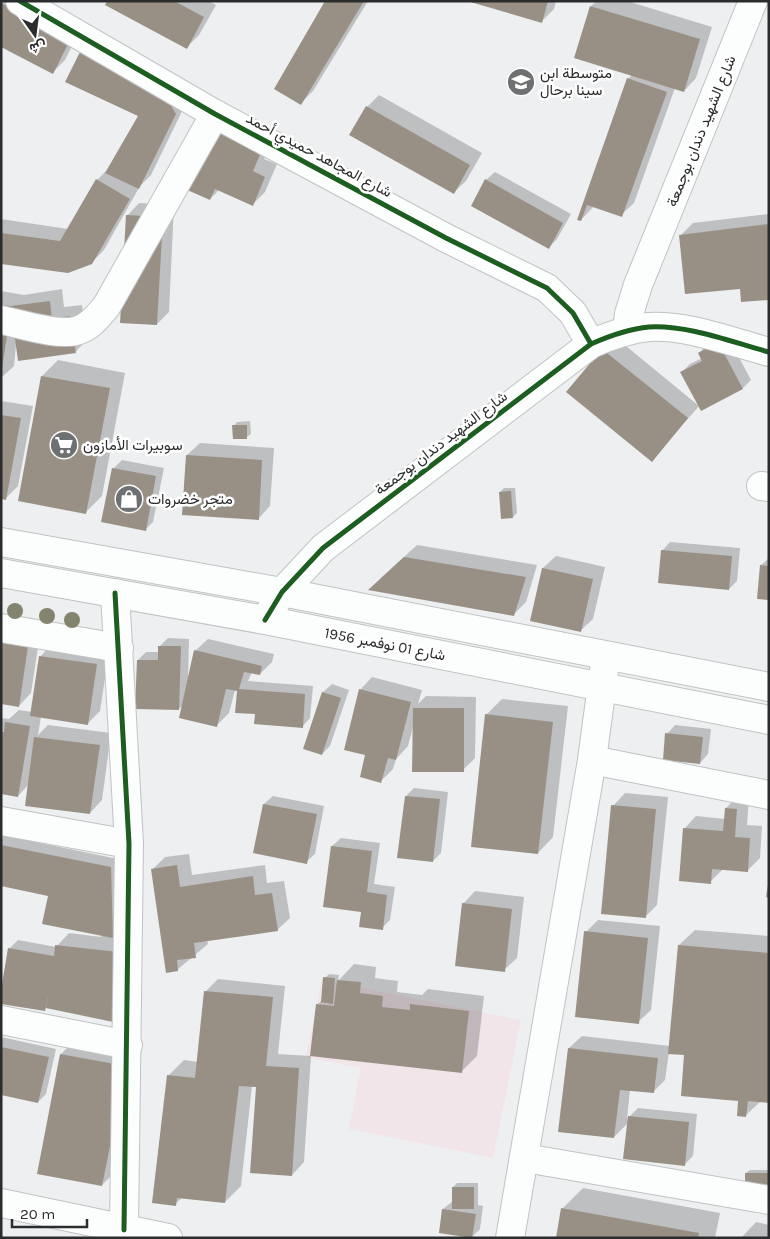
<svg xmlns="http://www.w3.org/2000/svg" width="770" height="1239" viewBox="0 0 770 1239" font-family="Karla,Vazirmatn,sans-serif">
  <style>
    .medical { fill: #f2e5ea }
    .shadow { fill: #0003 }
    .building { fill: #999085 }
    .lines { fill: none; stroke-linecap: round; stroke-linejoin: round }
    .minor-casing { stroke: #c1c2c3; stroke-width: 30 }
    .major-casing { stroke: #c1c2c3; stroke-width: 30 }
    .minor { stroke: #fcfdfd; stroke-width: 28 }
    .major { stroke: #fcfdfd; stroke-width: 28 }
    .cycleway-casing { stroke: #fff; stroke-width: 8 }
    .cycleway { stroke: #1b5e20; stroke-width: 5 }
    .tree { fill: #82846e }
    .labels { text-anchor: middle; dominant-baseline: central; stroke-width: 5; stroke-linejoin: round; paint-order: stroke }
    .poi-label { font-size: 15px; fill: #2b2c2d; stroke: #fff; text-anchor: start }
    .street-label { font-size: 15px; fill: #2b2c2d; stroke: #fff }
  </style>
  <rect width="100%" height="100%" fill="#edeff1"/>
  <!-- medical -->
  <path class="medical" d="M322 980 521 1020 493 1158 349 1129 361 1068 306 1057Z"/>
  <!-- shadow -->
  <g class="shadow">
    <path d="M1 1H32L81 28 65 60 53 72 1 46Z"/>
    <path d="M108 1H209L216 5 199 35 187 47Z"/>
    <path d="M327 1H368L313 91 301 103Z"/>
    <path d="M469 1H556L554 9 542 21Z"/>
    <path d="M597 1H627L712 27 696 78 684 91 675 88 634 203 621 215 594 206 581 220 628 79 632 75 591 6Z"/>
    <path d="M67 82 187 101 151 175 140 186 104 250 91 263H1V219L68 229 97 180 109 168 139 116Z"/>
    <path d="M379 95 482 153 466 181 453 193 367 107Z"/>
    <path d="M276 132 264 159 277 164 265 192 253 204 219 190 210 199 187 189Z"/>
    <path d="M495 172 571 214 557 239 549 247 486 180Z"/>
    <path d="M139 203 174 205 169 312 157 324 127 216Z"/>
    <path d="M769 214V298L681 235 693 223Z"/>
    <path d="M62 289 64 307 82 305 87 340 75 352 16 345 14 366 1 378V291L24 295Z"/>
    <path d="M727 335 751 380 743 388 702 409 682 372 690 364 702 358 699 353 707 345Z"/>
    <path d="M615 337 699 406 652 460 568 392Z"/>
    <path d="M58 360 125 373 102 496 86 512 42 376Z"/>
    <path d="M1 401 33 406 18 486 6 498 1 497Z"/>
    <path d="M250 421 251 434 247 437 234 426 237 422Z"/>
    <path d="M200 443 274 448 270 506 258 519 187 455Z"/>
    <path d="M122 460 164 468 153 522 145 530 103 521 114 468Z"/>
    <path d="M504 488H515L517 513 513 517 500 492Z"/>
    <path d="M670 542 740 548 737 581 729 589 662 551Z"/>
    <path d="M417 545 537 565 526 602 513 615 381 578Z"/>
    <path d="M556 556 605 567 593 619 580 631 531 620 543 568Z"/>
    <path d="M769 558V599L761 565Z"/>
    <path d="M1 628 40 634 31 693 19 706 1 703Z"/>
    <path d="M168 638 189 639 188 679 195 651 208 639 274 654 272 662 260 674 252 672 248 681 313 686 310 718 302 727 256 713 238 690H235L229 713 217 725 183 705 179 709 138 660 146 652H159V647Z"/>
    <path d="M52 644 109 652 100 711 88 723 41 717 38 735 48 725 111 733 102 800 90 813 29 784 18 796 1 793V718L9 719 19 710 32 712 40 657Z"/>
    <path d="M372 677 422 690 418 704 426 696 476 697 475 758 463 770 413 727 408 746 396 759 393 769 381 781 367 754 360 690Z"/>
    <path d="M332 684 349 690 330 746 322 754 305 749 323 692Z"/>
    <path d="M502 699 568 706 553 837 538 853 486 715Z"/>
    <path d="M675 725 711 729 708 754 700 763 667 734Z"/>
    <path d="M414 788 448 792 441 853 433 861 406 796Z"/>
    <path d="M625 793 668 797 657 905 645 917 613 806Z"/>
    <path d="M273 796 324 806 315 854 306 862 255 852 264 804Z"/>
    <path d="M738 796 749 797 747 825 762 826 760 858 747 871 723 869 710 882 684 829 696 816 725 819 726 808Z"/>
    <path d="M1 835 118 859 121 929 111 938 129 940 44 1010 9 949 18 940 56 947 69 933 101 937V935L49 895 1 885Z"/>
    <path d="M341 838 380 843 374 884 395 887 390 920 382 928 362 911 332 846Z"/>
    <path d="M189 854 192 875 265 865 267 883 284 881 290 918 277 930 207 940 208 944 177 970 153 869 165 857Z"/>
    <path d="M475 891 524 897 517 958 504 970 463 904Z"/>
    <path d="M598 920 660 926 651 1010 638 1022 586 932Z"/>
    <path d="M695 930 769 936V1101H761L746 1115 740 1099 686 1054 669 1052 665 1080 653 1092 630 1090 627 1119 638 1108 697 1114 693 1156 685 1164 629 1122 614 1137 569 1048 582 1036 670 1046 679 945Z"/>
    <path d="M354 964 376 967 375 978 398 981 397 992 422 995 428 989 484 996 477 1056 461 1072 318 1004 323 999 325 978 329 974 339 975 338 981Z"/>
    <path d="M218 979 285 986 278 1054 311 1056 304 1162 292 1175 257 1086H252L241 1186 225 1202 183 1197 175 1204 168 1076 184 1060 198 1062 206 991Z"/>
    <path d="M1 1037 56 1049 46 1094 38 1102 1 1094Z"/>
    <path d="M73 1042 137 1054 114 1173 102 1185 61 1054Z"/>
    <path d="M750 1170H769V1190L746 1173Z"/>
    <path d="M457 1183H478V1205L483 1206 480 1229 472 1237 443 1209 453 1201V1187Z"/>
    <path d="M583 1188 720 1213 715 1238H557L562 1209Z"/>
    <path d="M756 1222 769 1225V1238H741Z"/>
  </g>
  <!-- building -->
  <g class="building">
    <path d="M107 1H174L204 17 187 49 105 5Z"/>
    <path d="M325 1H364L301 105 274 89Z"/>
    <path d="M467 1H548L542 23Z"/>
    <path d="M1 3 70 40 53 74 1 47Z"/>
    <path d="M590 6 700 39 684 92 574 58Z"/>
    <path d="M82 48 162 90 176 114 139 189 105 173 138 116 65 82Z"/>
    <path d="M627 78 667 92 622 217 587 205 581 221 577 220Z"/>
    <path d="M366 106 470 165 454 194 349 135Z"/>
    <path d="M214 123 264 145 253 171 265 177 253 206 215 189 210 200 185 189Z"/>
    <path d="M96 179 130 199 92 264 68 273 1 264V233L60 241Z"/>
    <path d="M485 179 563 223 549 249 471 206Z"/>
    <path d="M126 215 163 217 157 325 120 323Z"/>
    <path d="M769 224V300L741 302 740 289 685 294 679 235Z"/>
    <path d="M50 301 52 319 70 316 76 353 18 361 11 309 1 375V305L11 306Z"/>
    <path d="M718 342 743 389 701 411 680 372 702 361 698 353Z"/>
    <path d="M602 349 688 418 652 462 566 392Z"/>
    <path d="M41 376 110 388 86 514 18 501Z"/>
    <path d="M1 415 21 418 6 500 1 499Z"/>
    <path d="M232 425H247V439H233Z"/>
    <path d="M186 455 262 460 259 520 182 515Z"/>
    <path d="M112 468 156 476 146 531 101 522Z"/>
    <path d="M511 491 513 518 501 519 499 492Z"/>
    <path d="M661 550 732 556 729 590 658 583Z"/>
    <path d="M404 557 526 577 514 616 368 590Z"/>
    <path d="M760 565 769 566V600L757 599Z"/>
    <path d="M542 568 593 579 581 632 530 621Z"/>
    <path d="M1 642 28 646 19 707 1 704Z"/>
    <path d="M158 646H181L179 710 135 709 137 660H158Z"/>
    <path d="M194 650 262 666 260 675 244 672 239 689 305 694 303 728 254 724 255 714 235 713 237 691 226 689 217 727 179 718Z"/>
    <path d="M39 656 97 664 88 725 30 716Z"/>
    <path d="M359 689 411 702 396 760 388 758 381 783 360 777 365 755 344 750Z"/>
    <path d="M322 692 341 698 322 755 303 749Z"/>
    <path d="M413 708H464V772H412Z"/>
    <path d="M485 714 553 722 538 854 471 847Z"/>
    <path d="M5 722 30 726 18 797 1 794V732H4Z"/>
    <path d="M665 733 703 737 700 764 663 760Z"/>
    <path d="M34 737 100 745 90 814 25 806Z"/>
    <path d="M405 796 440 799 433 862 397 858Z"/>
    <path d="M263 804 317 814 307 864 253 853Z"/>
    <path d="M611 805 656 809 646 918 601 914Z"/>
    <path d="M725 808 737 809 735 837 750 838 748 872 712 869 711 884 679 881 683 828 723 831Z"/>
    <path d="M1 845 111 867 113 938 42 924 48 896 1 886Z"/>
    <path d="M331 846 372 851 367 892 387 895 383 930 359 927 361 912 323 907Z"/>
    <path d="M177 865 180 887 253 876 255 895 272 893 278 931 194 943 196 958 177 960 178 971 166 973 151 869Z"/>
    <path d="M768 885H769V898L766 897Z"/>
    <path d="M462 903 512 909 505 972 455 966Z"/>
    <path d="M584 931 648 938 639 1024 575 1017Z"/>
    <path d="M55 945 118 952V1023L46 1008 49 992 45 1011 1 1004V990L8 948 54 956Z"/>
    <path d="M678 945 769 953V1103L748 1101 746 1117 737 1116 738 1101 681 1096 684 1055 668 1054Z"/>
    <path d="M323 977 335 978 333 1004 321 1002Z"/>
    <path d="M337 980 361 982 360 993 383 996 382 1007 410 1010V1004L469 1011 462 1073 310 1056 316 1004 334 1006Z"/>
    <path d="M204 991 273 997 266 1066 299 1068 292 1176 250 1173 256 1087 239 1086 225 1203 177 1198 176 1206 152 1203 167 1075 195 1078Z"/>
    <path d="M1 1047 49 1057 38 1103 1 1095Z"/>
    <path d="M568 1048 658 1058 654 1093 620 1090 614 1138 558 1132Z"/>
    <path d="M60 1054 126 1066 102 1186 37 1174Z"/>
    <path d="M628 1116 689 1122 685 1166 623 1159Z"/>
    <path d="M745 1173H769V1191L745 1192Z"/>
    <rect x="452" y="1187" width="22" height="22"/>
    <path d="M561 1208 699 1233 698 1238H556Z"/>
    <path d="M442 1209 476 1214 472 1238 439 1233Z"/>
  </g>
  <g class="lines">
    <defs>
      <g id="minor">
        <path d="M20 1 215 114 446 238 547 288 573 313 591 344"/>
        <path d="M1 320C21 324 60 337 79 330 91 326 98 316 106 307L215 114"/>
        <path d="M627 331 629 314 638 285 753 1"/>
        <path d="M761 486 769 487"/>
        <path d="M115 593 129 844 124 1230"/>
        <path d="M265 620 282 592 323 548 591 344C609 336 628 329 649 327 689 325 731 342 769 352"/>
        <path d="M1 628 119 648"/>
        <path d="M592 760 769 795"/>
        <path d="M1 821 129 844"/>
        <path d="M1 1020 128 1045"/>
        <path d="M525 1158 769 1200"/>
        <path d="M1 1203 168 1238"/>
      </g>
      <g id="major">
        <path d="M1 542 282 592 769 687"/>
        <path d="M1 573 265 620 769 720"/>
        <path d="M510 1238 592 760 604 670"/>
      </g>
    </defs>
    <!-- minor casing -->
    <use href="#minor" class="minor-casing"/>
    <!-- major casing -->
    <use href="#major" class="major-casing"/>
    <!-- minor -->
    <use href="#minor" class="minor"/>
    <!-- major -->
    <use href="#major" class="major"/>
    <defs>
      <g id="cycleway">
        <path d="M20 1 215 114 446 238 547 288 573 313 591 344"/>
        <path d="M115 593 129 844 124 1230"/>
        <path d="M265 620 282 592 323 548 591 344C609 336 628 329 649 327 689 325 731 342 769 352"/>
      </g>
    </defs>
    <!-- cycleway casing -->
    <use href="#cycleway" class="cycleway-casing"/>
    <!-- cycleway -->
    <use href="#cycleway" class="cycleway"/>
  </g>
  <!-- trees -->
  <g class="tree">
    <circle cx="15" cy="611" r="8"/>
    <circle cx="47" cy="616" r="8"/>
    <circle cx="72" cy="620" r="8"/>
  </g>
  <!-- icons -->
  <defs>
    <symbol id="school-disc" viewBox="-11 -11 22 22"><circle r="9.5" fill="#6f7072" stroke="#fff"/><path d="M0-5L7-2L0 1L-7-2ZM-4 1L0 2.5L4 1V4Q0 6-4 4Z" fill="#fff"/></symbol>
    <symbol id="supermarket-disc" viewBox="-11 -11 22 22"><circle r="9.5" fill="#6f7072" stroke="#fff"/><path d="M-6-5.5h2.5l.6 2H6L4.5 2H-2.5L-4.4-4H-6ZM-1.5 3.2a1.3 1.3 0 1 0 .1 0ZM3 3.2a1.3 1.3 0 1 0 .1 0Z" fill="#fff"/></symbol>
    <symbol id="shop-disc" viewBox="-11 -11 22 22"><circle r="9.5" fill="#6f7072" stroke="#fff"/><path d="M-5-2.5h2.3a2.7 3.5 0 0 1 5.4 0H5L5.5 6h-11ZM-1.5-2.5h3a1.5 2.3 0 0 0-3 0Z" fill="#fff"/></symbol>
  </defs>
  <g fill-rule="evenodd">
    <use href="#school-disc" x="505" y="66" width="32" height="32"/>
    <use href="#supermarket-disc" x="48" y="429" width="32" height="32"/>
    <use href="#shop-disc" x="113" y="483" width="32" height="32"/>
  </g>
  <g class="labels">
    <!-- poi labels -->
    <g class="poi-label">
      <text x="540" y="73">متوسطة ابن<tspan x="540" dy="17">سينا برحال</tspan></text>
      <text x="83" y="445">سوبيرات الأمازون</text>
      <text x="148" y="499">متجر خضروات</text>
    </g>
    <!-- street labels -->
    <g class="street-label">
      <text transform="translate(701 131) rotate(-68)">شارع الشهيد دندان بوجمعة</text>
      <text transform="translate(319 155) rotate(28)">شارع المجاهد حميدي أحمد</text>
      <text transform="translate(441 443) rotate(-37)">شارع الشهيد دندان بوجمعة</text>
      <text transform="translate(385 644) rotate(11)">شارع 01 نوفمبر 1956</text>
    </g>
  </g>
  <!-- border -->
  <rect width="770" height="1239" fill="none" stroke="#2b2c2d" stroke-width="5"/>
  <!-- north arrow -->
  <g transform="translate(35 35) rotate(166)" stroke="#ffffff" stroke-width="4" paint-order="stroke">
  <path d="M0-4L9 19L0 12L-9 19Z" fill="#2b2c2d"/>
  <text y="-8" font-size="14" font-weight="bold" text-anchor="middle" fill="#2b2c2d">ش</text>
  </g>
  <!-- scale -->
  <path d="M12 1219v8h75v-8" fill="none" stroke="#2b2c2d" stroke-width="2.5"/>
  <text x="20" y="1219" font-size="15" fill="#2b2c2d" stroke="#ffffff" stroke-width="4" paint-order="stroke">20 m</text>
</svg>
